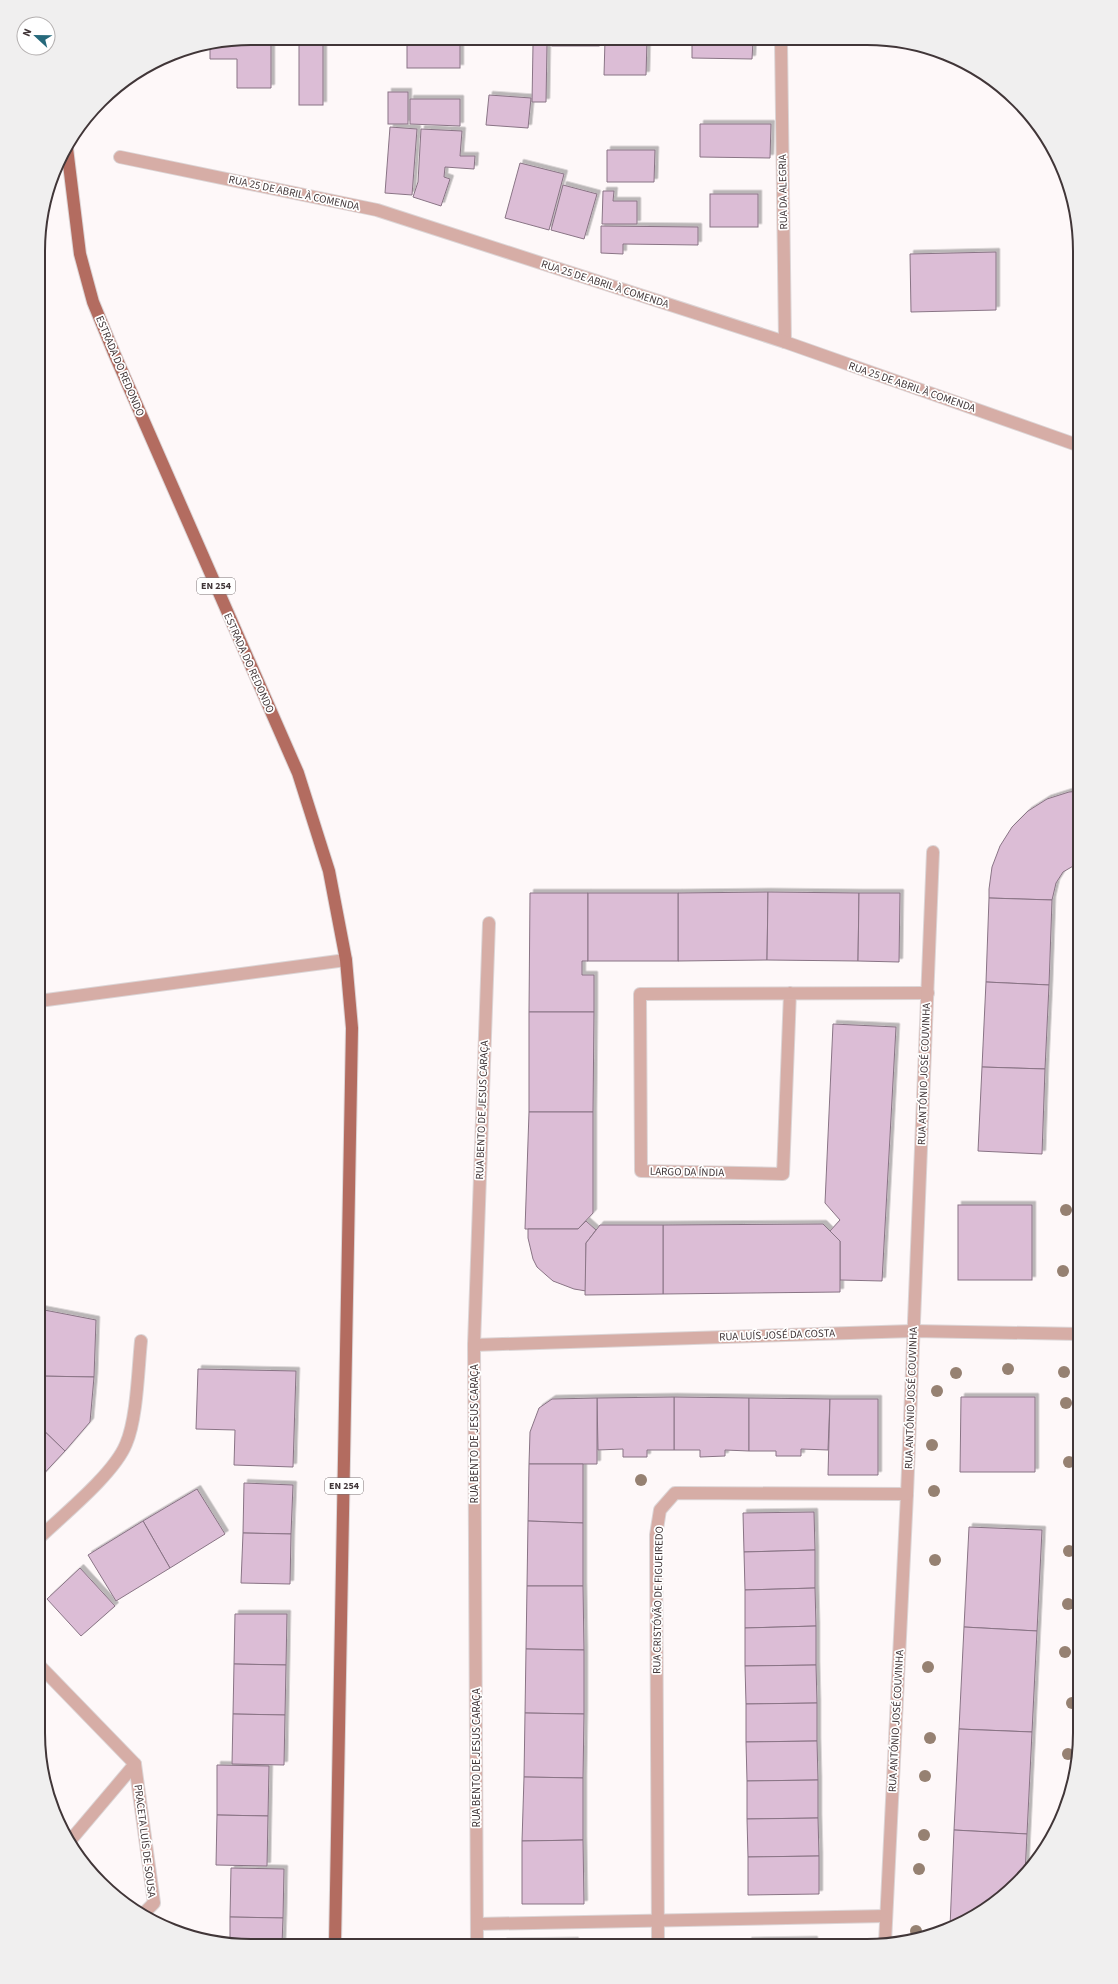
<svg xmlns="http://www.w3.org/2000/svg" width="1118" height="1984" viewBox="0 0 1118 1984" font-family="'Source Sans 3',sans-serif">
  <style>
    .building { fill: #dcbdd6; stroke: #897485; filter: url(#shadow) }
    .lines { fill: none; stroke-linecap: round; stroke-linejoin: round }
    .minor-casing { stroke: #dcd5d6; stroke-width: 14 }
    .major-casing { stroke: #dcd5d6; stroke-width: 14 }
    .minor { stroke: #d6ada6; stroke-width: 12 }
    .major { stroke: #b36c60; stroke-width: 12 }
    .tree { fill: #968172 }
    .labels { text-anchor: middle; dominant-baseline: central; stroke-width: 3.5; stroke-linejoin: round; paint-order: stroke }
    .shield { fill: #fff; stroke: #7a7274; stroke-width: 1 }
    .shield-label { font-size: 10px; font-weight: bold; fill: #413638 }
    .street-label { font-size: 11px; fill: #413638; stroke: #fff }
    .rim { fill: none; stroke: #413638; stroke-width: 2 }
  </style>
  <defs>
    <filter id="shadow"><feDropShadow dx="3.5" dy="-3.5" stdDeviation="0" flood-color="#0004"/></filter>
  </defs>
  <rect width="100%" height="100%" fill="#fef8f9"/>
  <!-- building -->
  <g class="building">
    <path d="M251 38H271V88H237V59H210V46Z"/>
    <rect x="299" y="38" width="24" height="67"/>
    <rect x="407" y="39" width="53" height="29"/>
    <rect x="552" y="40" width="47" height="6"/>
    <path d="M605 40H647L646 75H604Z"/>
    <path d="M692 41H753L752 59 692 58Z"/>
    <path d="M533 45H547L546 102H532Z"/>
    <rect x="388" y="92" width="20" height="32"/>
    <path d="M489 95 531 98 528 128 486 125Z"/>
    <path d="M410 99H460V126L410 124Z"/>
    <path d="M700 124H771L770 158 700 157Z"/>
    <path d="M390 127 417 129 412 195 385 193Z"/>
    <path d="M421 129 462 131 460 156H475L474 169 445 167 444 177 450 179 441 206 413 197 418 182Z"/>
    <path d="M607 150H655L654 182H607Z"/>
    <path d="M520 163 564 174 549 230 505 218Z"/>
    <path d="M563 185 597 194 584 239 551 230Z"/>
    <path d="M603 191H614L613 201H637V224H602Z"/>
    <rect x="710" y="194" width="48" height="33"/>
    <path d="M601 226 698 227V245L623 244V254L601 253Z"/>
    <path d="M996 252V310L911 312 910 254Z"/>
    <path d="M1080 791V862L1063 872 1056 883 1052 900 989 898V889L992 867 1000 846 1012 827 1028 811 1047 799 1069 792Z"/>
    <path d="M768 892 767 960 678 961V893Z"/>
    <path d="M768 892 859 893 858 961 767 960Z"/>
    <path d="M530 893H588V961H582V975H594V1012H529Z"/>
    <rect x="588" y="893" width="90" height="68"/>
    <path d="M859 893H900L899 962 858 961Z"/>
    <path d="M989 898 1052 900 1049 985 986 982Z"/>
    <path d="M986 982 1049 985 1045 1069 982 1067Z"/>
    <path d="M529 1012H594L593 1112H529Z"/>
    <path d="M833 1024 896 1027 882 1281 840 1280V1241L830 1231 840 1220 825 1203Z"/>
    <path d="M982 1067 1045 1069 1042 1154 978 1151Z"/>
    <path d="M529 1112H593V1213L578 1229H525Z"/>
    <rect x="958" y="1205" width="74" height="75"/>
    <path d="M586 1221 596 1230 586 1243V1291L574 1289 553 1281 546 1275 537 1267 533 1259 528 1238V1229H578Z"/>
    <path d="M823 1224 840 1241V1292L663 1294V1225Z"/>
    <path d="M600 1225H663V1294L585 1295 586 1243Z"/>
    <path d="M39 1309 96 1320 94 1377 38 1376Z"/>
    <path d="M198 1369 296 1371 293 1467 234 1465 235 1430 196 1429Z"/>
    <path d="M38 1376 94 1377 90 1422 65 1451 38 1425Z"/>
    <path d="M674 1397 749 1398V1451L725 1450V1456L700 1457V1450H674Z"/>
    <path d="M674 1397V1450H647V1457H623V1449L598 1450 597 1398Z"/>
    <path d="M961 1397H1035V1472H960Z"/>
    <path d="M597 1398V1464H529L530 1432 539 1408 552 1399Z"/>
    <path d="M749 1398 830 1399 828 1450 801 1449V1456H776V1451H749Z"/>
    <path d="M830 1399H878V1475H828Z"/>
    <path d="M38 1425 65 1451 38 1480Z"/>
    <path d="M529 1464H583V1523L528 1521Z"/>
    <path d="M244 1483 293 1485 291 1534 243 1533Z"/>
    <path d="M197 1489 225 1534 170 1568 143 1521Z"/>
    <path d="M814 1512 815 1550 744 1552 743 1513Z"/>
    <path d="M143 1521 170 1568 116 1601 88 1555Z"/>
    <path d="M528 1521 583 1523V1586H527Z"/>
    <path d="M969 1527 1042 1530 1037 1631 964 1627Z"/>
    <path d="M243 1533 291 1534 290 1584 241 1583Z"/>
    <path d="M815 1550V1588L745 1590 744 1552Z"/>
    <path d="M80 1568 115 1606 81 1636 47 1599Z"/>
    <path d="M527 1586H583L584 1650 526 1649Z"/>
    <path d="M815 1588 816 1626 745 1628V1590Z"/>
    <path d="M235 1614H287L286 1665 234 1664Z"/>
    <path d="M816 1626V1665L745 1666V1628Z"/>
    <path d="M964 1627 1037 1631 1032 1732 959 1729Z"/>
    <path d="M526 1649 584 1650V1714L525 1713Z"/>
    <path d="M234 1664 286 1665 285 1715 233 1714Z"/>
    <path d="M816 1665 817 1703 746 1704 745 1666Z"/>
    <path d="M817 1703V1741L746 1742V1704Z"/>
    <path d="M525 1713 584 1714 583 1778 524 1777Z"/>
    <path d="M233 1714 285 1715 284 1765 232 1764Z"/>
    <path d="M959 1729 1032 1732 1027 1834 954 1830Z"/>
    <path d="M817 1741 818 1780 747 1781 746 1742Z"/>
    <path d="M217 1765 269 1766 268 1816 217 1815Z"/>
    <path d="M524 1777 583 1778V1840L522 1841Z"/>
    <path d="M818 1780V1818L747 1819V1781Z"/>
    <path d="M217 1815 268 1816 267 1866 216 1865Z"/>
    <path d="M818 1818 819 1856 748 1857 747 1819Z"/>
    <path d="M954 1830 1027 1834 1025 1874 997 1902 950 1927Z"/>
    <path d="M583 1840 584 1904H522V1841Z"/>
    <path d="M819 1856V1894L748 1895V1857Z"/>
    <path d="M231 1868 284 1869 283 1918 230 1917Z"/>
    <path d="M230 1917 283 1918 282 1944H230Z"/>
    <path d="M814 1940V1946H749L748 1941Z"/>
    <path d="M575 1941V1945H503V1942Z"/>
  </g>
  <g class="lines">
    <defs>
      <g id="minor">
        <path d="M781 41 785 342"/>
        <path d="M120 157 377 210 785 342 1080 446"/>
        <path d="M790 993 783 1174 641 1171 640 994 928 993"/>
        <path d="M39 1001 346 960"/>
        <path d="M474 1345 913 1331 1080 1334"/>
        <path d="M38 1539C63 1515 114 1474 126 1444 137 1419 138 1370 141 1341"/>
        <path d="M38 1664 135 1764 154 1903 143 1914"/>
        <path d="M69 1842 135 1764"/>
        <path d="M477 1924 886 1916"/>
        <path d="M885 1943 907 1494 933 852"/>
        <path d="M477 1945 474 1345 489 923"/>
        <path d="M658 1945 656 1535 660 1510 675 1493 907 1494"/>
      </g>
      <path id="major" d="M67 148 80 254 93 302 114 353 298 773 329 871 346 960 352 1028 335 1944"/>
    </defs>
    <!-- minor casing -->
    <use href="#minor" class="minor-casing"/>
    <!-- major casing -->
    <use href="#major" class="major-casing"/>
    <!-- minor -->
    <use href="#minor" class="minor"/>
    <!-- major -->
    <use href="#major" class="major"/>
  </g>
  <!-- trees -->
  <g class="tree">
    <circle cx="1066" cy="1210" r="6"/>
    <circle cx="1063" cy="1271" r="6"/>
    <circle cx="1008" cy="1369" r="6"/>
    <circle cx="1064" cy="1372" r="6"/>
    <circle cx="956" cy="1373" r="6"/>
    <circle cx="937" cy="1391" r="6"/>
    <circle cx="1066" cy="1403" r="6"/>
    <circle cx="932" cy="1445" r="6"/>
    <circle cx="1069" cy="1462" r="6"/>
    <circle cx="641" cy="1480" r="6"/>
    <circle cx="934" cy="1491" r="6"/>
    <circle cx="1069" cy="1551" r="6"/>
    <circle cx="935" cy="1560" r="6"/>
    <circle cx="1068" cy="1604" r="6"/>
    <circle cx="1065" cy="1652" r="6"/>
    <circle cx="928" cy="1667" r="6"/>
    <circle cx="1072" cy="1703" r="6"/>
    <circle cx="930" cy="1738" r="6"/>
    <circle cx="1068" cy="1754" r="6"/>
    <circle cx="925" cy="1776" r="6"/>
    <circle cx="924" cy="1835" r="6"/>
    <circle cx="919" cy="1869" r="6"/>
    <circle cx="916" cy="1931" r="6"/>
  </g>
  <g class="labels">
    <!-- shield labels -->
    <g class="shield">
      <rect x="197" y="578" width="38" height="16" rx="3"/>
      <rect x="325" y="1478" width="38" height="16" rx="3"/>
    </g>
    <g class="shield-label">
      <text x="216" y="586">EN 254</text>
      <text x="344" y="1486">EN 254</text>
    </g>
    <!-- street labels -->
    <g class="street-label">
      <text transform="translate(783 192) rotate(-91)">RUA DA ALEGRIA</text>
      <text transform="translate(294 193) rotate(12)">RUA 25 DE ABRIL À COMENDA</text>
      <text transform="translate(605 284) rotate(18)">RUA 25 DE ABRIL À COMENDA</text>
      <text transform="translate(120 366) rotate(67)">ESTRADA DO REDONDO</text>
      <text transform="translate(912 387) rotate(19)">RUA 25 DE ABRIL À COMENDA</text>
      <text transform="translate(249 663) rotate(66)">ESTRADA DO REDONDO</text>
      <text transform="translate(924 1074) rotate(-88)">RUA ANTÓNIO JOSÉ COUVINHA</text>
      <text transform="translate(482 1110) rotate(-88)">RUA BENTO DE JESUS CARAÇA</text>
      <text transform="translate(687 1172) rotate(1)">LARGO DA ÍNDIA</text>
      <text transform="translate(777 1335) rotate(-2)">RUA LUÍS JOSÉ DA COSTA</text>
      <text transform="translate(911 1398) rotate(-88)">RUA ANTÓNIO JOSÉ COUVINHA</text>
      <text transform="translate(474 1434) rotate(-90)">RUA BENTO DE JESUS CARAÇA</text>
      <text transform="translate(658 1600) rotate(-89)">RUA CRISTÓVÃO DE FIGUEIREDO</text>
      <text transform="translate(896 1721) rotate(-87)">RUA ANTÓNIO JOSÉ COUVINHA</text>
      <text transform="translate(476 1758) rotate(-90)">RUA BENTO DE JESUS CARAÇA</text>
      <text transform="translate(145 1841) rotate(83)">PRACETA LUÍS DE SOUSA</text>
    </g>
  </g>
  <!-- crop -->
  <path d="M0 0H1118V1984H0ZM251 45H867A206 206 0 0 1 1073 251V1733A206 206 0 0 1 867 1939H251A206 206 0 0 1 45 1733V251A206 206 0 0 1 251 45Z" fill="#f0efef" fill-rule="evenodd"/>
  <path class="rim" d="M251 45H867A206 206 0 0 1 1073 251V1733A206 206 0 0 1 867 1939H251A206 206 0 0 1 45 1733V251A206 206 0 0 1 251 45Z"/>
  <!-- north arrow -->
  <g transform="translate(36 36) rotate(292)"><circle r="19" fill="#ffffff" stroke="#b3afaf"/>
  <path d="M0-3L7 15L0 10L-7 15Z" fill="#26697b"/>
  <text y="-6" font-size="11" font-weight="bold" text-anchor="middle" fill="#413638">N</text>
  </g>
</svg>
